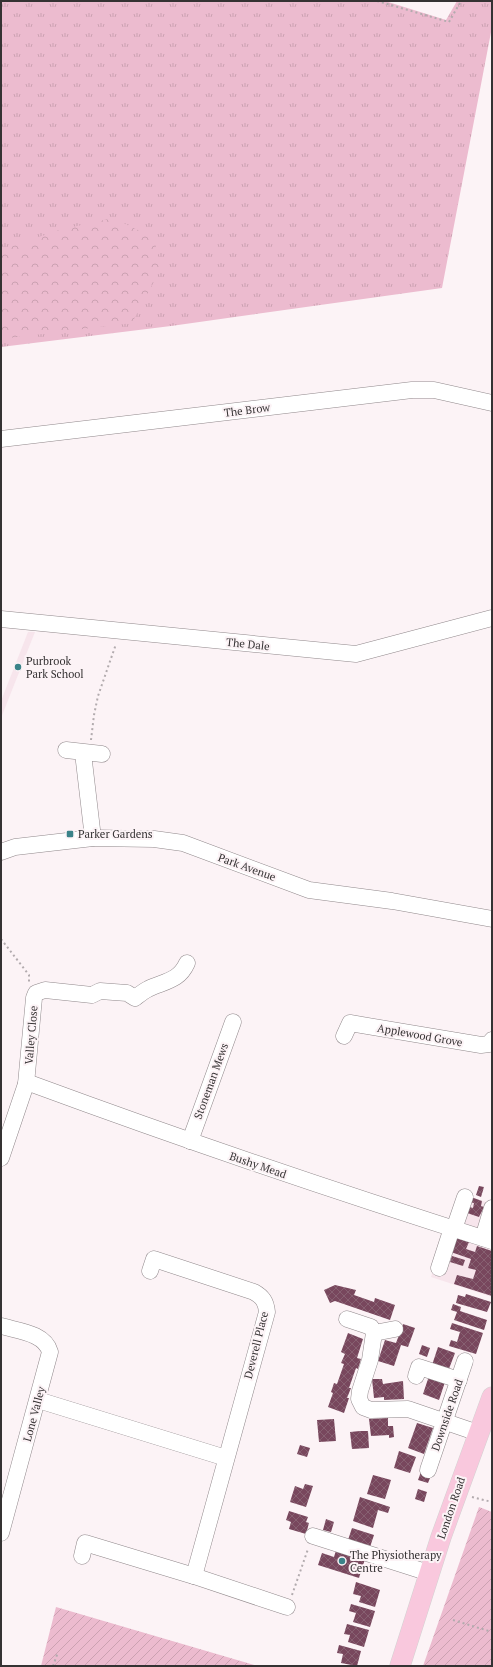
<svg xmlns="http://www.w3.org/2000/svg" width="493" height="1667" viewBox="0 0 493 1667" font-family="'PT Serif',serif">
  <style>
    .built { fill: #f7e5ec }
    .grass { fill: url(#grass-tufts) }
    .forest { fill: url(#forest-crowns) }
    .garden { fill: url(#garden-furrows) }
    .building { fill: url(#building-cross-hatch) }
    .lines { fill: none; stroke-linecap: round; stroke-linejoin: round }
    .minor-casing { stroke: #90888b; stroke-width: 17 }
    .major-casing { stroke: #d3d2d2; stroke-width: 21 }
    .path { stroke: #b2abae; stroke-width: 2; stroke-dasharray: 2 3; stroke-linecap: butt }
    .minor { stroke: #fff; stroke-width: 16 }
    .major { stroke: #f9c8dd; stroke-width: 20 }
    .poi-dot { fill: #3b8389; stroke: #fcf3f6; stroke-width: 1.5 }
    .labels { text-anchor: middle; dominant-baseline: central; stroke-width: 4; stroke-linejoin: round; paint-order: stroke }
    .street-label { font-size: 11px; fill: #353233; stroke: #fcf3f6 }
    .poi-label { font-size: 11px; fill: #353233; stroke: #fcf3f6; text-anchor: start }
  </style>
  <defs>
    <pattern id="grass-tufts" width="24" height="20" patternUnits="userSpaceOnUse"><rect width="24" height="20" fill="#ecbbcf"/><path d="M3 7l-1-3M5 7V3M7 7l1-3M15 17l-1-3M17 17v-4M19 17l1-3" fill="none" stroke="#cba1b2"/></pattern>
    <pattern id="forest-crowns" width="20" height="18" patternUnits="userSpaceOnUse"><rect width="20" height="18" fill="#ecbbcf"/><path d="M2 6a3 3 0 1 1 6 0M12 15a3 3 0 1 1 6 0" fill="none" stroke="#cba1b2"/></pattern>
    <pattern id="garden-furrows" width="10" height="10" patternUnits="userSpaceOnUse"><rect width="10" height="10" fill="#ecbbcf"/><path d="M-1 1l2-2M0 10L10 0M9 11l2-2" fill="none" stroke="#cba1b2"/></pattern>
    <pattern id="building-cross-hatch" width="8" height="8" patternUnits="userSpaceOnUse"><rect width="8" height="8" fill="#78475d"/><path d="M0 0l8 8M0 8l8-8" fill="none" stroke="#876071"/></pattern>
  </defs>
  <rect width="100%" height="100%" fill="#fcf3f6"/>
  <!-- built -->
  <g class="built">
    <path d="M28 632H35L1 718V701Z"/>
    <path d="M471 1197 492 1204V1297L431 1277 446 1234Z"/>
  </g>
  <!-- grass -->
  <path class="grass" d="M1 1H385L446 20 457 1H492V27L442 288 171 326 1 347Z"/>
  <!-- forest -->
  <path class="forest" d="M113 218 154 238 161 268 132 323 1 339V250L59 230Z"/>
  <!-- garden -->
  <g class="garden">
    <path d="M479 1507 492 1512V1666H423Z"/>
    <path d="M56 1607 258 1666H41Z"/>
  </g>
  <!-- building -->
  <g class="building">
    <path d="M479 1186 484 1187 481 1197 476 1195Z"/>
    <path d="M471 1197 482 1201 481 1206 484 1207 479 1217 464 1212 466 1206 473 1208 474 1203 469 1202Z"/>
    <path d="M453 1237 469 1242 466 1249 475 1252 477 1246 492 1251V1296L454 1284 457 1275 473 1279 476 1270 468 1268 471 1259 448 1251Z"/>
    <path d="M452 1256 465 1260 463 1266 450 1262Z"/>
    <path d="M335 1285 356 1290 354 1295 374 1302 375 1298 395 1305 390 1320 335 1301 330 1303 324 1290Z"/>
    <path d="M466 1294 491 1302 487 1312 456 1303 458 1295 465 1297Z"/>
    <path d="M453 1304 461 1307 460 1311 487 1320 484 1330 454 1320 457 1312 451 1310Z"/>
    <path d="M452 1323 483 1333 476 1354 449 1346 451 1340 457 1342 460 1332 450 1329Z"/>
    <path d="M403 1324 415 1328 408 1347 401 1345 394 1366 378 1361 385 1340 396 1343Z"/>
    <path d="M348 1333 363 1339 357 1358 361 1359 358 1369 356 1368 349 1388H351L347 1398H349L344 1413 328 1407 333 1393 331 1392 334 1383 337 1384 344 1364 341 1363 345 1354 341 1352Z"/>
    <path d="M422 1345 430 1348 427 1357 419 1354Z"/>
    <path d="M438 1347 455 1353 447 1374 431 1368Z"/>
    <path d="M430 1373 446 1379 439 1400 423 1394Z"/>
    <path d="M372 1379H382L383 1384 403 1381 404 1399 384 1400V1397L374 1398Z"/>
    <path d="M388 1418V1426H393L394 1437 389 1438V1435L371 1436 369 1419Z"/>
    <path d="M334 1419 336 1441 319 1442 317 1420Z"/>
    <path d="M417 1423 433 1428 424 1454 408 1448Z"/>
    <path d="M360 1431H368L369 1448 352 1449 350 1432Z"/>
    <path d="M300 1445 310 1448 307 1457 297 1454Z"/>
    <path d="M399 1451 416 1457 410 1473 394 1468Z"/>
    <path d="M422 1469 432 1473 428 1483 418 1480Z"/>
    <path d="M373 1475 391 1480 385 1499 367 1494Z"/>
    <path d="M305 1484 313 1486 306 1507 290 1502 295 1486 303 1489Z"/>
    <path d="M418 1489 427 1492 424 1502 415 1499Z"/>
    <path d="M360 1497 390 1507 388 1513 378 1510 373 1528 353 1521Z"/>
    <path d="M289 1511 308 1517 306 1522 309 1523 306 1534 289 1529 291 1522 286 1520Z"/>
    <path d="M326 1519 334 1522 331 1532 323 1530Z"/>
    <path d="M352 1528 374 1535 369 1550 347 1543Z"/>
    <path d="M337 1547 366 1556 359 1578 318 1565 322 1553 334 1557Z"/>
    <path d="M356 1582 380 1590 375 1607 359 1602 361 1596 353 1594Z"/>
    <path d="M351 1604 375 1611 370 1627 353 1622 356 1613 349 1611Z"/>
    <path d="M347 1624 369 1630 364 1647 348 1642 350 1635 344 1634Z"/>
    <path d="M339 1645 361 1651 357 1666 341 1663 343 1654 337 1653Z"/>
  </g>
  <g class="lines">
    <defs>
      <g id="minor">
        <path d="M1 439 412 390H434L492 403"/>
        <path d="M1 619 356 654 492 618"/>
        <path d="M66 750 102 754"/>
        <path d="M83 753 93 838"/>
        <path d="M1 852 15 847 93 838 154 839 183 843 309 890 392 901 492 919"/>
        <path d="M344 1036 350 1023 481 1045 489 1044 492 1040"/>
        <path d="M26 1084H32C184 1140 337 1192 492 1241"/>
        <path d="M190 1141 233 1022"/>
        <path d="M1 1158 26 1084 34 998 36 993 45 990 92 995 100 991 127 993 135 998C139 995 144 991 148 989 165 981 179 981 187 963"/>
        <path d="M454 1229 465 1197"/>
        <path d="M483 1238 492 1208"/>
        <path d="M439 1268 452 1228"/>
        <path d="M150 1271 154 1259 254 1292C263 1297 266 1302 267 1312L194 1576"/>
        <path d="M347 1319 371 1327 374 1333 370 1360 360 1391 359 1399 363 1407 371 1410 408 1409 478 1433"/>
        <path d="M1 1326C18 1331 45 1333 50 1352L1 1533"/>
        <path d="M374 1333 395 1329"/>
        <path d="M416 1376 419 1367 459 1380"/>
        <path d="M38 1400 226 1458"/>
        <path d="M428 1470 465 1361"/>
        <path d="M313 1536 429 1573"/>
        <path d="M82 1556 85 1543 194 1576 287 1607"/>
      </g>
      <path id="major" d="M400 1666 441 1537 492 1397"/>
    </defs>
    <!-- minor casing -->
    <use href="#minor" class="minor-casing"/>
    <!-- major casing -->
    <use href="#major" class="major-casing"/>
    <!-- path -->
    <g class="path">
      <path d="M377 1 449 22 461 1"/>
      <path d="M91 740 94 715 98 696 116 644"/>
      <path d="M1 939 29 975V982"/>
      <path d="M472 1497 492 1502"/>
      <path d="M292 1595 308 1549"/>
      <path d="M453 1620 492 1632"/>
      <path d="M53 1666 58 1652"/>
    </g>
    <!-- minor -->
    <use href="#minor" class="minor"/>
    <!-- major -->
    <use href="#major" class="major"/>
  </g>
  <!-- markers -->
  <g class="poi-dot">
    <circle cx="18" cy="667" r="4"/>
    <rect x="66" y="830" width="8" height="8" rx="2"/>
    <circle cx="342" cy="1561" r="4"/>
  </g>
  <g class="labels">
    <!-- street labels -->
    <g class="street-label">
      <text transform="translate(247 410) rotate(-7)">The Brow</text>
      <text transform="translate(248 644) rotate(6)">The Dale</text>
      <text transform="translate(247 867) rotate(20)">Park Avenue</text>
      <text transform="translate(31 1035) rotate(-85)">Valley Close</text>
      <text transform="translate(420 1035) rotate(10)">Applewood Grove</text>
      <text transform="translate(211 1081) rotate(-70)">Stoneman Mews</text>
      <text transform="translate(258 1165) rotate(19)">Bushy Mead</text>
      <text transform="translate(256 1345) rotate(-76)">Deverell Place</text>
      <text transform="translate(34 1414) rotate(-75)">Lone Valley</text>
      <text transform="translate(447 1415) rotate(-71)">Downside Road</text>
      <text transform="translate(451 1508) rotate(-71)">London Road</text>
    </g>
    <!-- poi labels -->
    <g class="poi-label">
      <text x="26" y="661">Purbrook<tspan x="26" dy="13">Park School</tspan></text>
      <text x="78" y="834">Parker Gardens</text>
      <text x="350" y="1555">The Physiotherapy<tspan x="350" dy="13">Centre</tspan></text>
    </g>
  </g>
  <!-- border -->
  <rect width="493" height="1667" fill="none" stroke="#353233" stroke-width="4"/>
</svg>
